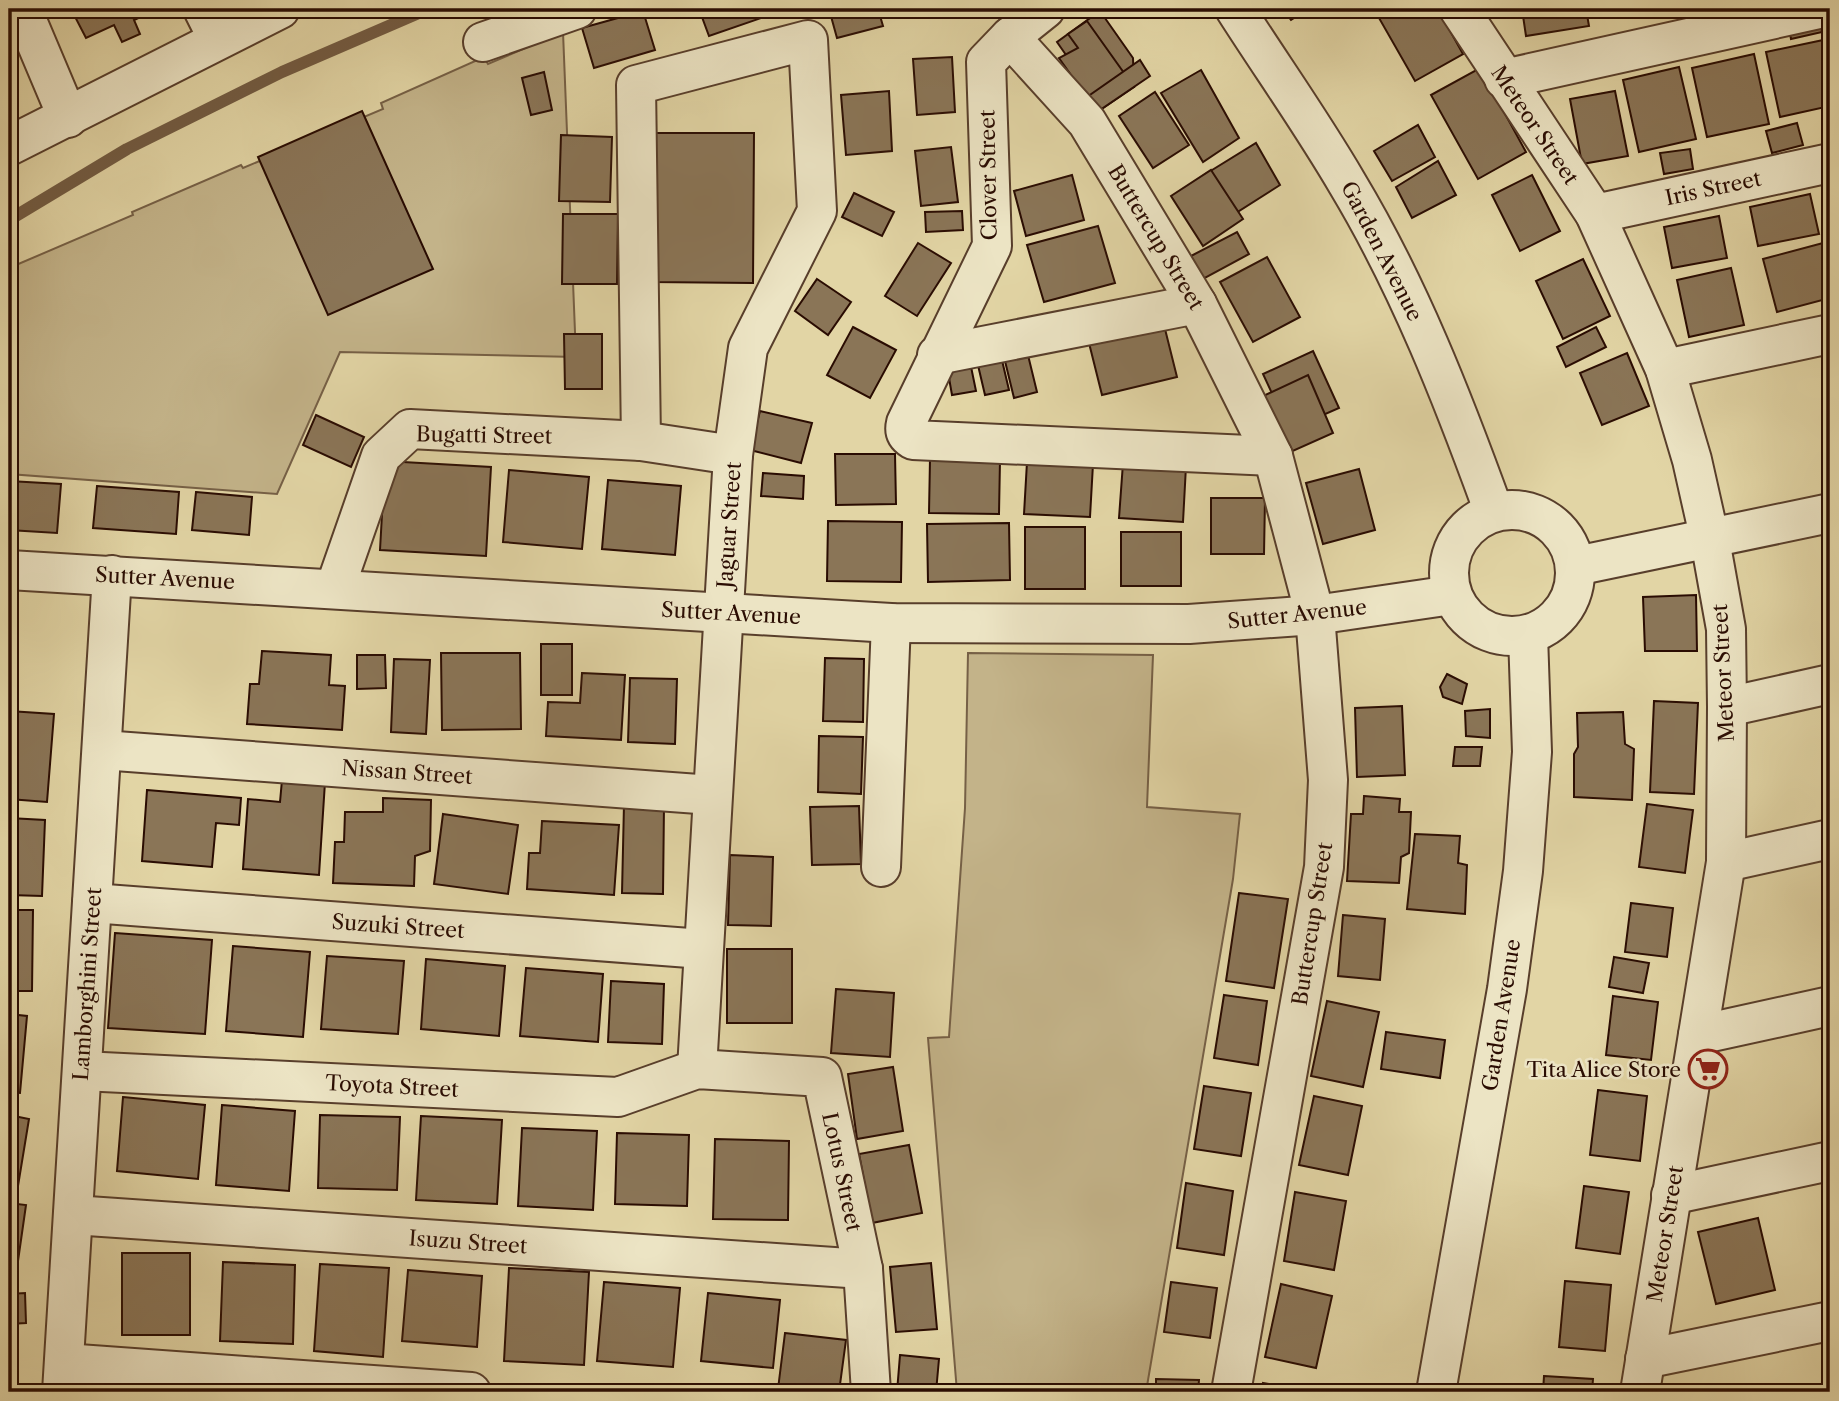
<svg xmlns="http://www.w3.org/2000/svg" width="1839" height="1401" viewBox="0 0 1839 1401" font-family="'Libre Caslon Text',serif">
  <style>
    .green { fill: #c3b389; stroke: #766046; stroke-width: 2 }
    .lines { fill: none; stroke-linecap: round; stroke-linejoin: round }
    .stream { stroke: #735c43; stroke-width: 12 }
    .building { fill: #8a7557; stroke: #2a0c02; stroke-width: 2 }
    .minor-casing { stroke: #583e2b; stroke-width: 42 }
    .minor { stroke: #ece4c4; stroke-width: 38 }
    .labels { text-anchor: middle; dominant-baseline: central; stroke-width: 5; stroke-linejoin: round; paint-order: stroke }
    .street-label { font-size: 21px; fill: #2a0c02; stroke: #ece4c4 }
    .poi-label { font-size: 21px; fill: #2a0c02; stroke: #ece4c4; text-anchor: end }
  </style>
  <rect width="100%" height="100%" fill="#e2d5a5"/>
  <filter id="stains"><feTurbulence type="fractalNoise" baseFrequency=".00286" numOctaves="4"/><feColorMatrix values="0 0 0 0 .2 0 0 0 0 .09 0 0 0 0 .02 0 0 0 .5 -.17"/></filter>
  <radialGradient id="worn" r=".72"><stop offset=".6" stop-color="#630" stop-opacity="0"/><stop offset="1" stop-color="#630" stop-opacity=".3"/></radialGradient>
  <!-- green -->
  <g class="green">
    <path d="M563 32 576 357 340 352 277 494 9 474V268L133 215 132 212 241 165 243 168 383 109 381 103 484 57 488 64Z"/>
    <path d="M968 653 1153 655 1147 807 1240 814 1233 879 1146 1392H957L928 1038 949 1037 965 808Z"/>
  </g>
  <g class="lines">
    <!-- stream -->
    <path class="stream" d="M9 220 127 149 282 72 428 9"/>
  </g>
  <!-- building -->
  <g class="building">
    <path d="M71 9H158L134 20 140 34 122 42 114 25 86 38Z"/>
    <path d="M699 9H765L767 16 709 36Z"/>
    <path d="M829 9H878L883 26 837 38Z"/>
    <path d="M1283 9H1308L1291 20Z"/>
    <path d="M1396 9H1438L1463 54 1415 81 1379 18Z"/>
    <path d="M1522 9H1586L1589 26 1526 36Z"/>
    <path d="M643 11 655 50 594 68 582 28Z"/>
    <path d="M1100 11 1133 58 1134 87 1089 88 1057 42Z"/>
    <path d="M1819 14 1822 32 1791 39 1787 20Z"/>
    <path d="M1087 21 1134 87 1097 112 1059 58 1078 48 1068 34Z"/>
    <path d="M1828 39 1830 50V106L1780 117 1766 52Z"/>
    <path d="M1754 54 1769 124 1707 137 1692 68Z"/>
    <path d="M952 57 955 112 917 115 913 59Z"/>
    <path d="M1140 60 1150 76 1097 112 1087 97Z"/>
    <path d="M1679 67 1696 139 1639 152 1623 80Z"/>
    <path d="M1480 68 1526 152 1478 179 1431 95Z"/>
    <path d="M1201 70 1239 138 1203 162 1161 93Z"/>
    <path d="M544 72 552 110 531 115 522 78Z"/>
    <path d="M889 91 892 151 846 155 841 95Z"/>
    <path d="M1615 91 1628 156 1582 164 1570 99Z"/>
    <path d="M1155 92 1189 145 1153 168 1119 116Z"/>
    <path d="M362 111 433 269 328 315 258 157Z"/>
    <path d="M1797 123 1803 145 1772 153 1766 131Z"/>
    <path d="M1418 125 1435 157 1392 181 1374 151Z"/>
    <path d="M651 133H754L753 283 650 282Z"/>
    <path d="M561 135 612 137 610 202 559 201Z"/>
    <path d="M1256 143 1280 185 1228 218 1204 175Z"/>
    <path d="M951 147 958 202 921 206 915 151Z"/>
    <path d="M1690 149 1693 169 1664 174 1660 153Z"/>
    <path d="M1438 161 1456 195 1412 218 1396 187Z"/>
    <path d="M1211 170 1243 219 1203 246 1171 196Z"/>
    <path d="M1072 175 1084 220 1026 236 1014 191Z"/>
    <path d="M1532 175 1560 231 1520 251 1492 195Z"/>
    <path d="M854 193 894 212 882 236 842 217Z"/>
    <path d="M1810 194 1819 234 1758 246 1750 207Z"/>
    <path d="M962 211 963 230 926 232 925 212Z"/>
    <path d="M563 214H618L617 284H562Z"/>
    <path d="M1719 216 1727 258 1672 268 1664 227Z"/>
    <path d="M1098 226 1115 283 1044 302 1027 245Z"/>
    <path d="M1237 232 1249 254 1203 279 1191 256Z"/>
    <path d="M918 243 951 263 917 316 885 296Z"/>
    <path d="M1823 243 1830 270V298L1777 312 1763 259Z"/>
    <path d="M1267 257 1300 317 1253 342 1220 282Z"/>
    <path d="M1583 259 1610 316 1563 339 1536 281Z"/>
    <path d="M1731 268 1744 325 1689 337 1677 280Z"/>
    <path d="M817 279 851 302 828 335 795 311Z"/>
    <path d="M1164 325 1177 377 1102 395 1089 343Z"/>
    <path d="M853 327 896 350 870 398 827 375Z"/>
    <path d="M1596 327 1606 347 1566 367 1557 347Z"/>
    <path d="M564 334H602V389H565Z"/>
    <path d="M1027 351 1037 392 1014 398 1004 357Z"/>
    <path d="M1313 351 1339 408 1289 430 1263 374Z"/>
    <path d="M1627 353 1649 406 1602 425 1580 373Z"/>
    <path d="M1001 356 1009 390 985 395 977 361Z"/>
    <path d="M969 357 976 391 952 395 946 361Z"/>
    <path d="M1308 375 1333 433 1286 454 1261 397Z"/>
    <path d="M760 411 812 423 801 463 750 450Z"/>
    <path d="M316 415 364 437 351 467 303 445Z"/>
    <path d="M835 454H895L896 504 836 505Z"/>
    <path d="M930 459 1000 460 999 514 929 513Z"/>
    <path d="M385 461 491 467 486 556 380 550Z"/>
    <path d="M1027 462 1093 464 1090 517 1024 514Z"/>
    <path d="M1123 463 1186 466 1183 522 1119 518Z"/>
    <path d="M1359 469 1375 530 1323 544 1306 483Z"/>
    <path d="M509 470 589 477 582 549 503 542Z"/>
    <path d="M763 473 804 476 803 499 761 496Z"/>
    <path d="M608 480 681 486 675 555 602 549Z"/>
    <path d="M9 481 61 484 57 533 9 530Z"/>
    <path d="M97 486 179 492 176 534 93 528Z"/>
    <path d="M196 492 252 497 249 535 192 530Z"/>
    <path d="M1211 498H1265L1264 554H1211Z"/>
    <path d="M828 521 902 522 901 582 827 581Z"/>
    <path d="M1009 523 1010 580 928 582 927 524Z"/>
    <rect x="1025" y="527" width="60" height="62"/>
    <rect x="1121" y="532" width="60" height="54"/>
    <path d="M1696 595 1697 651H1645L1643 597Z"/>
    <rect x="541" y="644" width="31" height="51"/>
    <path d="M262 651 331 655 329 685 345 686 342 730 247 724 250 684H259Z"/>
    <path d="M441 653H520L521 729 442 730Z"/>
    <path d="M357 655H385L386 688 357 689Z"/>
    <path d="M825 658 864 659 863 722 823 721Z"/>
    <path d="M394 659 430 660 426 734 391 732Z"/>
    <path d="M582 673 625 675 621 740 546 736 548 702 580 703Z"/>
    <path d="M1447 674 1467 684 1462 704 1443 697 1440 687Z"/>
    <path d="M630 678 677 679 675 744 628 742Z"/>
    <path d="M1654 701 1698 703 1694 794 1650 792Z"/>
    <path d="M1402 706 1405 775 1357 777 1355 708Z"/>
    <path d="M1490 709V738L1466 736 1465 711Z"/>
    <path d="M9 711 54 714 47 802 9 799Z"/>
    <path d="M1623 712 1625 744 1634 749 1632 800 1574 797V754L1578 747 1577 713Z"/>
    <path d="M819 736 863 737 861 794 818 792Z"/>
    <path d="M1455 747H1482L1480 766H1453Z"/>
    <path d="M282 780 325 782 319 875 243 869 248 799 280 802Z"/>
    <path d="M147 790 241 798 239 825 216 823 212 867 142 861Z"/>
    <path d="M1364 796 1400 799 1399 812H1411L1409 853 1401 857 1399 883 1347 881 1351 814H1363Z"/>
    <path d="M383 798 431 800 430 851 415 856 414 886 333 883 335 842H344L345 812H383Z"/>
    <path d="M624 804 664 805 663 894 622 893Z"/>
    <path d="M1647 804 1693 810 1685 873 1639 867Z"/>
    <path d="M859 806 861 864 812 865 810 807Z"/>
    <path d="M443 814 518 825 508 894 434 884Z"/>
    <path d="M9 818 45 820 42 896 9 895Z"/>
    <path d="M542 821 619 825 614 895 527 889 529 853H540Z"/>
    <path d="M1415 834 1460 836 1458 863 1467 865 1465 914 1407 909Z"/>
    <path d="M730 855 773 857 771 926 728 925Z"/>
    <path d="M1239 893 1288 899 1274 988 1226 981Z"/>
    <path d="M1631 903 1673 908 1667 957 1625 952Z"/>
    <path d="M9 910H33L32 991H9Z"/>
    <path d="M1343 915 1385 919 1380 980 1338 976Z"/>
    <path d="M115 933 212 940 205 1034 108 1028Z"/>
    <path d="M233 946 310 952 303 1037 226 1031Z"/>
    <rect x="727" y="949" width="65" height="74"/>
    <path d="M327 956 404 961 398 1034 321 1029Z"/>
    <path d="M1614 957 1649 963 1643 993 1609 987Z"/>
    <path d="M426 959 505 966 499 1036 421 1029Z"/>
    <path d="M526 968 603 974 598 1042 520 1036Z"/>
    <path d="M611 981 664 984 662 1044 608 1042Z"/>
    <path d="M836 989 894 993 890 1057 831 1053Z"/>
    <path d="M1224 995 1267 1001 1258 1065 1214 1058Z"/>
    <path d="M1613 996 1658 1002 1651 1060 1606 1055Z"/>
    <path d="M1327 1001 1379 1012 1363 1087 1311 1076Z"/>
    <path d="M9 1014 27 1016 20 1093 9 1092Z"/>
    <path d="M1386 1032 1445 1040 1440 1078 1381 1069Z"/>
    <path d="M893 1067 903 1131 857 1139 848 1074Z"/>
    <path d="M1204 1086 1251 1093 1241 1156 1194 1149Z"/>
    <path d="M1598 1090 1647 1096 1640 1161 1590 1155Z"/>
    <path d="M1314 1096 1362 1106 1348 1175 1299 1165Z"/>
    <path d="M123 1097 205 1105 198 1179 117 1171Z"/>
    <path d="M222 1105 295 1111 289 1191 216 1185Z"/>
    <path d="M9 1115 29 1119 18 1186 9 1185Z"/>
    <path d="M320 1115 400 1117 397 1190 318 1188Z"/>
    <path d="M421 1116 502 1120 497 1204 416 1200Z"/>
    <path d="M522 1128 597 1131 593 1210 518 1206Z"/>
    <path d="M617 1133 689 1135 687 1206 615 1204Z"/>
    <path d="M715 1139 789 1141 788 1220 713 1219Z"/>
    <path d="M909 1145 922 1213 872 1223 859 1154Z"/>
    <path d="M1186 1183 1233 1191 1224 1255 1177 1248Z"/>
    <path d="M1584 1186 1629 1192 1620 1254 1576 1248Z"/>
    <path d="M1295 1192 1346 1201 1334 1270 1284 1261Z"/>
    <path d="M9 1203 26 1205 15 1282 9 1281Z"/>
    <path d="M1758 1218 1775 1290 1716 1304 1698 1232Z"/>
    <rect x="122" y="1253" width="68" height="82"/>
    <path d="M223 1262 295 1265 293 1344 220 1341Z"/>
    <path d="M931 1263 937 1329 896 1332 890 1267Z"/>
    <path d="M320 1264 389 1268 383 1357 314 1351Z"/>
    <path d="M509 1268 589 1272 584 1365 504 1361Z"/>
    <path d="M408 1270 482 1276 477 1347 402 1341Z"/>
    <path d="M1565 1281 1611 1285 1605 1351 1559 1347Z"/>
    <path d="M604 1282 680 1288 673 1367 597 1361Z"/>
    <path d="M1171 1282 1217 1288 1210 1338 1164 1332Z"/>
    <path d="M1281 1284 1332 1296 1316 1368 1265 1357Z"/>
    <path d="M25 1293 26 1323 9 1324V1294Z"/>
    <path d="M708 1293 780 1300 773 1368 701 1361Z"/>
    <path d="M785 1333 846 1340 839 1392H808L778 1389Z"/>
    <path d="M900 1355 939 1359 936 1392H897Z"/>
    <path d="M1544 1376 1593 1379 1592 1392H1543Z"/>
    <path d="M1156 1379 1199 1380 1198 1392H1156Z"/>
    <path d="M1263 1383 1313 1392H1261Z"/>
  </g>
  <g class="lines">
    <defs>
      <g id="minor">
        <path d="M22 9 68 118"/>
        <path d="M203 9 218 39"/>
        <path d="M1045 9 1010 37 986 62 992 246 906 423C904 431 905 435 913 440L1273 456"/>
        <path d="M1235 9C1272 67 1312 123 1347 183 1409 286 1453 399 1494 512"/>
        <path d="M1459 9 1595 214 1665 369 1692 460 1710 540 1726 629 1727 707 1726 862 1640 1392"/>
        <path d="M1010 37 1087 122 1197 304 1273 456 1315 615 1328 780 1324 867 1231 1392"/>
        <path d="M483 42 577 9"/>
        <path d="M1504 79 1819 9"/>
        <path d="M9 146 280 9"/>
        <path d="M1595 214 1830 163"/>
        <path d="M937 355 1197 304"/>
        <path d="M1665 369 1830 334"/>
        <path d="M641 441 636 85 808 40 817 211 748 348 733 455 697 1069"/>
        <circle cx="1512" cy="573" r="63"/>
        <path d="M1576 566 1830 513"/>
        <path d="M9 570 891 623 1189 624 1315 615 1452 595"/>
        <path d="M335 588 381 456 410 429 641 441 733 455"/>
        <path d="M1727 707 1830 684"/>
        <path d="M102 750 712 795"/>
        <path d="M1726 862 1830 839"/>
        <path d="M881 867 891 623"/>
        <path d="M92 903 703 949"/>
        <path d="M1698 1035 1830 1006"/>
        <path d="M82 1071 618 1097 697 1069 822 1077 863 1269 871 1392"/>
        <path d="M1671 1195 1830 1161"/>
        <path d="M73 1215 863 1269"/>
        <path d="M1645 1359 1830 1321"/>
        <path d="M64 1363 471 1392"/>
        <path d="M62 1392 112 575"/>
        <path d="M1436 1392 1507 989 1523 871 1532 752 1528 635"/>
      </g>
    </defs>
    <!-- minor casing -->
    <use href="#minor" class="minor-casing"/>
    <!-- minor -->
    <use href="#minor" class="minor"/>
  </g>
  <!-- icons -->
  <defs>
    <symbol id="supermarket-ring" viewBox="-11 -11 22 22"><circle r="9.5" fill="#ece4c4" stroke="#8f2418" stroke-width="1.5"/><path d="M-6-5.5h2.5l.6 2H6L4.5 2H-2.5L-4.4-4H-6ZM-1.5 3.2a1.3 1.3 0 1 0 .1 0ZM3 3.2a1.3 1.3 0 1 0 .1 0Z" fill="#8f2418"/></symbol>
  </defs>
  <g fill-rule="evenodd">
    <use href="#supermarket-ring" x="1686" y="1047" width="44" height="44"/>
  </g>
  <g class="labels">
    <!-- street labels -->
    <g class="street-label">
      <text transform="translate(1535 125) rotate(56)">Meteor Street</text>
      <text transform="translate(988 175) rotate(-91)">Clover Street</text>
      <text transform="translate(1713 188) rotate(-12)">Iris Street</text>
      <text transform="translate(1156 237) rotate(59)">Buttercup Street</text>
      <text transform="translate(1382 251) rotate(63)">Garden Avenue</text>
      <text transform="translate(484 435) rotate(1)">Bugatti Street</text>
      <text transform="translate(729 525) rotate(-86)">Jaguar Street</text>
      <text transform="translate(165 578) rotate(3)">Sutter Avenue</text>
      <text transform="translate(731 613) rotate(3)">Sutter Avenue</text>
      <text transform="translate(1297 614) rotate(-6)">Sutter Avenue</text>
      <text transform="translate(1723 673) rotate(-93)">Meteor Street</text>
      <text transform="translate(407 772) rotate(4)">Nissan Street</text>
      <text transform="translate(1312 924) rotate(-81)">Buttercup Street</text>
      <text transform="translate(398 926) rotate(4)">Suzuki Street</text>
      <text transform="translate(87 984) rotate(-86)">Lamborghini Street</text>
      <text transform="translate(1501 1015) rotate(-81)">Garden Avenue</text>
      <text transform="translate(392 1086) rotate(3)">Toyota Street</text>
      <text transform="translate(842 1172) rotate(78)">Lotus Street</text>
      <text transform="translate(1665 1234) rotate(-81)">Meteor Street</text>
      <text transform="translate(468 1242) rotate(4)">Isuzu Street</text>
    </g>
    <!-- poi labels -->
    <g class="poi-label">
      <text x="1681" y="1069">Tita Alice Store</text>
    </g>
  </g>
  <!-- margin -->
  <rect width="1839" height="1401" fill="none" stroke="#e2d5a5" stroke-width="35"/>
  <rect x="10" y="10" width="1818" height="1380" fill="none" stroke="#2a0c02" stroke-width="3.5"/>
  <rect x="18" y="18" width="1804" height="1366" fill="none" stroke="#2a0c02" stroke-width="2"/>
  <rect width="100%" height="100%" filter="url(#stains)"/>
  <rect width="100%" height="100%" fill="url(#worn)"/>
</svg>
